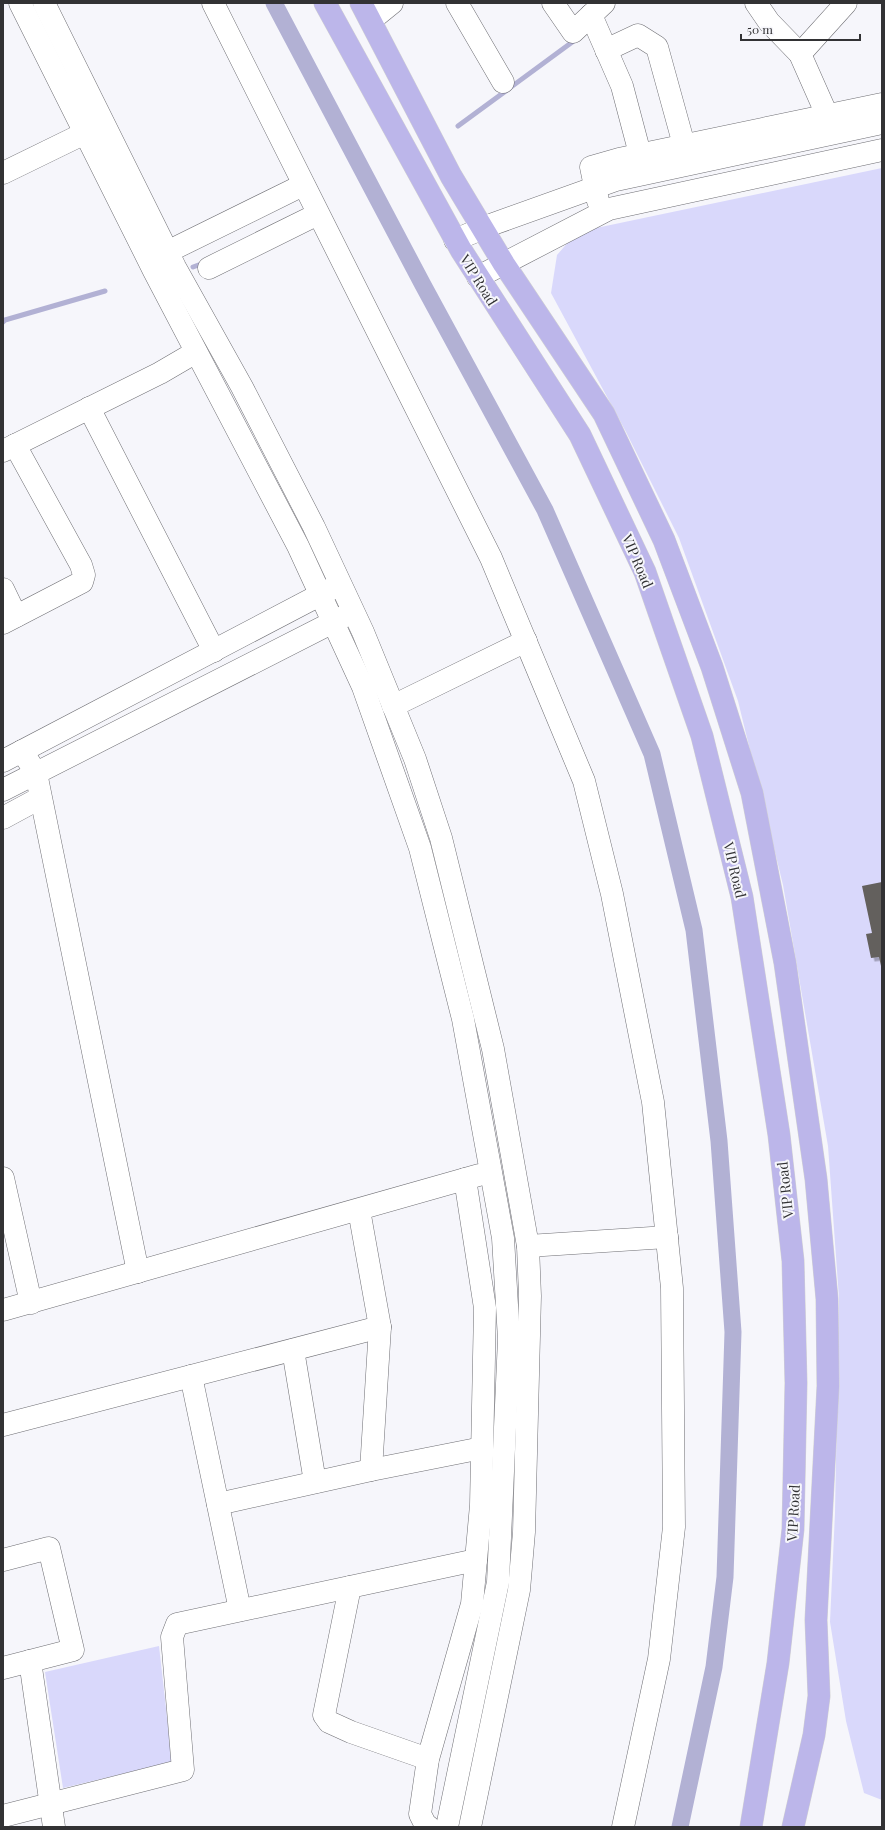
<svg xmlns="http://www.w3.org/2000/svg" width="885" height="1830" viewBox="0 0 885 1830" font-family="'Playfair Display',serif">
  <style>
    .green { fill: #d9d8fb }
    .lines { fill: none; stroke-linecap: round; stroke-linejoin: round }
    .stream { stroke: #b2b1d4; stroke-width: 5 }
    .canal { stroke: #b2b1d4; stroke-width: 17 }
    .building { fill: #64605d; filter: url(#shadow) }
    .minor-casing { stroke: #6f6f74; stroke-width: 23 }
    .major-casing { stroke: #d2d2d2; stroke-width: 23 }
    .minor { stroke: #fff; stroke-width: 22 }
    .major { stroke: #bcb6ea; stroke-width: 22 }
    .labels { text-anchor: middle; dominant-baseline: central; stroke-width: 4; stroke-linejoin: round; paint-order: stroke }
    .street-label { font-size: 14px; fill: #323234; stroke: #f6f6fb }
  </style>
  <defs>
    <filter id="shadow"><feDropShadow dx="3.5" dy="3.5" stdDeviation="0" flood-color="#0004"/></filter>
  </defs>
  <rect width="100%" height="100%" fill="#f6f6fb"/>
  <!-- green -->
  <g class="green">
    <path d="M882 168V1800L864 1793 846 1721 830 1622 835 1513 839 1298 828 1146 783 885 738 701 679 538 626 432 551 293 557 255 577 232Z"/>
    <path d="M159 1646 172 1762 63 1788 45 1672Z"/>
  </g>
  <g class="lines">
    <!-- stream -->
    <g class="stream">
      <path d="M458 126 575 40"/>
      <path d="M193 267 204 263"/>
      <path d="M3 322 5 320 105 291"/>
    </g>
    <!-- canal -->
    <path class="canal" d="M274 3 423 285 545 510 652 754 694 930 719 1141 733 1332 725 1577 714 1667 680 1827"/>
  </g>
  <!-- building -->
  <path class="building" d="M882 882V966H881L879 957 871 958 866 934 872 933 862 886Z"/>
  <g class="lines">
    <defs>
      <g id="minor">
        <path d="M20 3 154 271 298 546 363 687 420 848 463 1019 503 1238 509 1339 498 1582 447 1827"/>
        <path d="M44 3 175 267 242 387 314 527 363 632 415 759 441 838 493 1049 528 1246 530 1296 524 1532 519 1590 470 1827"/>
        <path d="M213 3 491 558 584 781 612 894 653 1102 672 1288 674 1527 659 1659 623 1827"/>
        <path d="M457 3 503 82"/>
        <path d="M553 3 573 32 604 3"/>
        <path d="M756 3 769 22 800 54 827 115"/>
        <path d="M591 15 622 86 640 154"/>
        <path d="M376 16 392 3"/>
        <path d="M606 50 638 35 657 47 684 145"/>
        <path d="M800 54 846 3"/>
        <path d="M3 173 85 133"/>
        <path d="M598 201 591 167 619 159 882 104"/>
        <path d="M455 240 493 224 616 180 882 123"/>
        <path d="M167 252 303 185"/>
        <path d="M209 268 318 214"/>
        <path d="M478 277 609 209 882 150"/>
        <path d="M89 408 214 651"/>
        <path d="M3 451 160 373 196 352"/>
        <path d="M3 589 16 616"/>
        <path d="M3 623 82 582 84 575 81 565 15 445"/>
        <path d="M393 706 526 641"/>
        <path d="M22 751 36 773 138 1272"/>
        <path d="M3 761 333 588"/>
        <path d="M3 790 345 616"/>
        <path d="M3 818 40 798"/>
        <path d="M3 1178 31 1303"/>
        <path d="M359 1210 380 1327 371 1470"/>
        <path d="M528 1246 667 1237"/>
        <path d="M3 1310 479 1175"/>
        <path d="M293 1350 315 1482"/>
        <path d="M191 1376 240 1610"/>
        <path d="M3 1425 380 1327"/>
        <path d="M218 1504 371 1470 482 1448"/>
        <path d="M3 1560 49 1548 73 1650 3 1668"/>
        <path d="M350 1587 324 1715 329 1722 351 1732 428 1759"/>
        <path d="M30 1661 54 1827"/>
        <path d="M3 1816 183 1770 172 1637 177 1624 476 1560"/>
        <path d="M429 1827 425 1824 420 1814 428 1759 472 1604 481 1505 485 1308 465 1179"/>
      </g>
      <g id="major">
        <path d="M325 3 461 250 580 435 645 572 702 736 742 897 779 1135 793 1261 796 1383 793 1529 778 1663 751 1827"/>
        <path d="M361 3 451 176 504 264 604 414 664 540 712 667 752 793 785 963 816 1179 827 1299 828 1386 816 1620 819 1696 814 1735 793 1827"/>
      </g>
    </defs>
    <!-- minor casing -->
    <use href="#minor" class="minor-casing"/>
    <!-- major casing -->
    <use href="#major" class="major-casing"/>
    <!-- minor -->
    <use href="#minor" class="minor"/>
    <!-- major -->
    <use href="#major" class="major"/>
  </g>
  <g class="labels">
    <!-- street labels -->
    <g class="street-label">
      <text transform="translate(479 280) rotate(58)">VIP Road</text>
      <text transform="translate(638 561) rotate(67)">VIP Road</text>
      <text transform="translate(735 870) rotate(77)">VIP Road</text>
      <text transform="translate(785 1190) rotate(-96)">VIP Road</text>
      <text transform="translate(793 1513) rotate(-87)">VIP Road</text>
    </g>
  </g>
  <!-- border -->
  <rect width="885" height="1830" fill="none" stroke="#323234" stroke-width="8"/>
  <!-- scale -->
  <path d="M741 34v6h119v-6" fill="none" stroke="#323234" stroke-width="2"/>
  <text x="747" y="34" font-size="12" fill="#323234" stroke="#f6f6fb" stroke-width="3" paint-order="stroke">50 m</text>
</svg>
